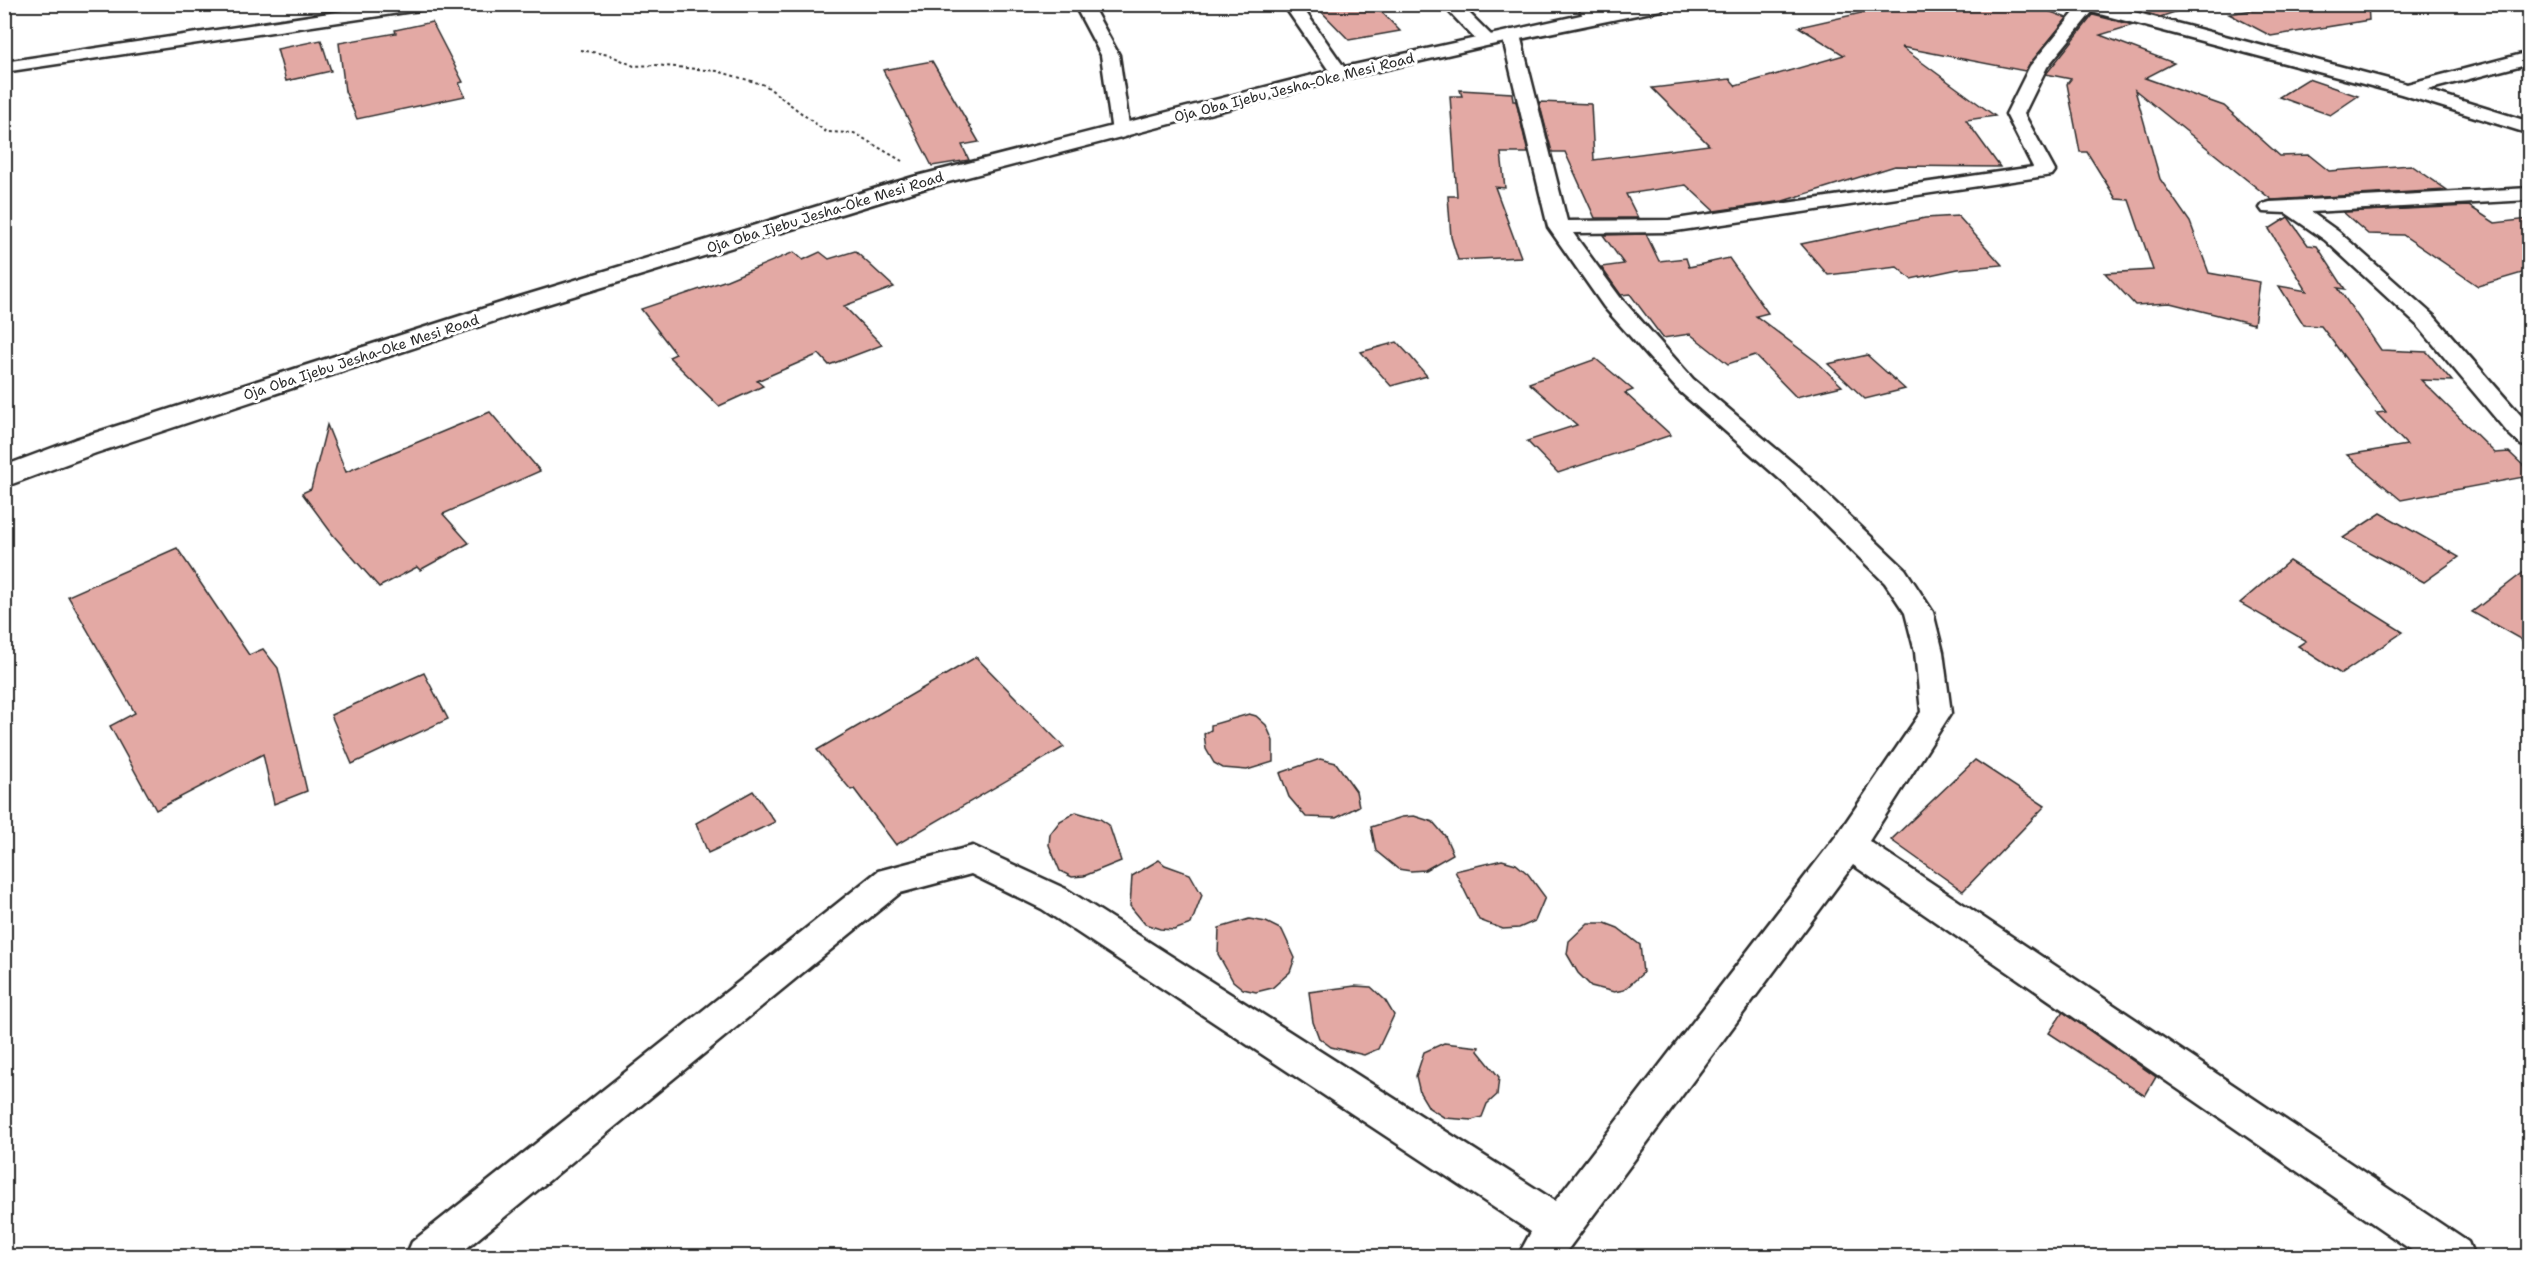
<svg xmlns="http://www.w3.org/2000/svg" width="2534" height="1261" viewBox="0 0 2534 1261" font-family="'Shantell Sans',sans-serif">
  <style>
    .building { fill: #e3a9a4; stroke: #2b2b2b; stroke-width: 1.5 }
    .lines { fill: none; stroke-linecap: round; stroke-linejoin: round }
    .minor-casing { stroke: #2b2b2b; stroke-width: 5 }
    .secondary-casing { stroke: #2b2b2b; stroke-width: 5 }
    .path { stroke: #2b2b2b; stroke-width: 2; stroke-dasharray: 3 3; stroke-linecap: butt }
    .minor { fill: #fff; fill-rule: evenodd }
    .secondary { fill: #fff; fill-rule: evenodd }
    .labels { text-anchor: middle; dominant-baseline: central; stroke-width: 6; stroke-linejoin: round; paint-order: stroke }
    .far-street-label { font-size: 14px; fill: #2b2b2b; stroke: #fff }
  </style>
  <rect width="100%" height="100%" fill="#fff"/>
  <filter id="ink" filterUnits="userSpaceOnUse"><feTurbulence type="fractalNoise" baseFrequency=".0167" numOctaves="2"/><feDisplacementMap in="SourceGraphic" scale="12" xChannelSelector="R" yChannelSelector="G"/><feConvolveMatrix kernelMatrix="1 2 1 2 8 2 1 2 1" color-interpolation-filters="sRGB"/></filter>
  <g filter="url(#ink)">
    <!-- building -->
    <g class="building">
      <path d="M1314 4H1374L1400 31 1349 40Z"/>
      <path d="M1901 4H2030L2067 18 2025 71 1901 47 1995 116 1966 120 2000 167 1895 166 1783 201 1714 211 1686 185 1626 194 1638 218H1595L1565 152H1552L1539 102 1591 104 1594 160 1709 145 1652 88 1730 79 1736 86 1844 55 1799 27Z"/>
      <path d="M2115 4H2177L2178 11 2160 17Z"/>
      <path d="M2289 4H2368L2369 20 2271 36 2229 14Z"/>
      <path d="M2093 15 2133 25 2100 35 2174 63 2145 78 2224 106 2280 156 2309 155 2329 171 2411 165 2447 190 2272 200 2135 90 2160 179 2190 222 2209 273 2260 282 2254 324 2170 303 2135 305 2105 273 2153 270 2129 200 2116 199 2087 152H2080L2067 84 2071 79 2046 74Z"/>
      <path d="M432 22 463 82 459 83 465 96 357 119 345 91 339 43 396 33 395 30Z"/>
      <path d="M321 40 331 71 286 81 277 49Z"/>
      <path d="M932 61 979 142 962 145 969 160 932 166 883 70Z"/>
      <path d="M2308 79 2358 96 2330 115 2279 97Z"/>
      <path d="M1460 90 1512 93 1513 101H1516L1528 153H1501L1505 188 1495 187 1521 257 1458 260 1451 237 1448 196H1457L1450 96H1462Z"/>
      <path d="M2469 206 2495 223 2529 219V271L2478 286 2403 235 2368 234 2343 212Z"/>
      <path d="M1958 216 2002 265 1958 269 1911 279 1897 267 1828 275 1801 244 1925 218Z"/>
      <path d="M2288 217 2308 245 2317 246 2345 289 2338 288 2381 350 2427 352 2452 381 2421 380 2495 453 2509 452 2529 471V476L2401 500 2347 455 2407 445 2376 413 2386 412 2321 326 2304 325 2279 286 2307 291 2269 229Z"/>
      <path d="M1646 234 1659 261 1686 258 1689 267 1729 258 1768 313 1756 316 1817 362 1842 386 1796 397 1755 355 1728 364 1690 334 1663 338 1630 294 1621 295 1601 267 1624 264 1603 235Z"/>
      <path d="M855 251 894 287 844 306 882 345 829 365 819 354 757 381 763 386 719 406 669 357 676 354 641 309 727 280 794 252 803 260 820 252 829 259Z"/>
      <path d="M1397 342 1411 357 1427 376 1391 386 1361 352Z"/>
      <path d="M1867 355 1905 389 1865 399 1828 364Z"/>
      <path d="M1596 359 1633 390 1625 393 1671 435 1558 473 1527 441 1577 425 1529 383Z"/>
      <path d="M490 412 540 471 443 514 469 543 420 570 417 567 379 587 333 535 302 493 311 489 327 425 346 472Z"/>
      <path d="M2381 513 2459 557 2424 582 2343 538Z"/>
      <path d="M177 548 249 655 263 649 278 668 307 791 274 804 263 754 156 810 110 726 135 713 68 596Z"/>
      <path d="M2289 561 2326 584 2403 632 2341 674 2298 646 2306 641 2240 603Z"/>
      <path d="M2529 568V644L2472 612Z"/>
      <path d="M976 657 1064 747 896 845 854 789 851 790 817 750Z"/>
      <path d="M424 673 448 719 352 764 331 715Z"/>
      <path d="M1249 714 1256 716 1266 725 1273 741V762L1247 770 1223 768 1214 763 1206 749 1204 734 1211 730V725Z"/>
      <path d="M1320 759 1336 763 1356 791 1359 806 1336 818 1306 817 1289 797 1280 773Z"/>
      <path d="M1975 760 2045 806 1963 891 1891 840Z"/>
      <path d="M753 791 775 822 708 853 696 823Z"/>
      <path d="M1076 812 1100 819 1109 825 1121 861 1084 876 1072 877 1060 871 1049 845 1050 834 1060 821Z"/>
      <path d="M1414 816 1433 822 1445 836 1453 854 1425 870 1411 871 1398 869 1376 851 1371 827 1402 817Z"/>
      <path d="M1159 860 1165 865 1190 874 1202 895 1191 924 1174 930 1160 929 1145 924 1130 906 1132 876Z"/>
      <path d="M1502 860 1516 864 1528 874 1545 897 1535 921 1519 928 1503 929 1479 920 1455 871Z"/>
      <path d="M1249 919 1266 922 1282 930 1295 958 1290 972 1272 988 1256 992 1243 989 1233 981 1218 954 1219 928Z"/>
      <path d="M1588 923H1605L1618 928 1640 945 1643 973 1624 990 1614 992 1591 986 1578 973 1567 954 1569 941Z"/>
      <path d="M1355 986 1371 987 1385 1000 1394 1015 1378 1049 1364 1055 1331 1047 1319 1038 1313 1022 1309 992Z"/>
      <path d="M2063 1012 2156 1077 2145 1096 2049 1033Z"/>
      <path d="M1444 1043 1479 1047 1478 1051 1499 1077 1497 1095 1487 1104 1482 1117 1472 1120 1445 1118 1429 1108 1420 1093 1416 1076 1424 1052Z"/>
    </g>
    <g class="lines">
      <defs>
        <g id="minor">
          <path d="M389 4H434L426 9 4 72V62Z"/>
          <path d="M1074 4H1091L1119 55 1130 132 1128 136 1121 138 1112 132 1101 55Z"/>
          <path d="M1283 4H1300L1349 74 1346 78H1334Z"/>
          <path d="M1442 4H1460L1492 36 1495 40 1492 44H1480Z"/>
          <path d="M1577 4H1593L1600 18 1598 22H1586Z"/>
          <path d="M2075 4H2104L2407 84 2530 52V63L2427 90 2530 122V134L2401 94 2092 12 2047 67 2024 114 2055 171 2052 175 1669 232 1573 233 1620 297 1693 379 1800 469 1905 569 1933 612 1943 652 1951 713 1869 841 2468 1242 2474 1256H2420L1853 865 1563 1256H1518L1531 1232 1042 909 971 874 900 893 457 1256H406L412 1242 878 871 973 846 1066 889 1555 1201 1837 835 1921 712 1915 652 1905 613 1885 583 1782 481 1677 389 1604 307 1548 227 1502 35 1511 30 1520 35 1567 221 1669 220 2033 167 2006 114 2030 66 2078 8Z"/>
          <path d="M2530 188V200L2311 212 2339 232 2434 316 2530 426V447L2521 445 2508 433 2418 326 2325 240 2286 213 2263 212 2260 208 2263 204 2270 202Z"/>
        </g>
        <path id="secondary" d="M1631 4H1670L1661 10 1486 46 1343 79 929 187 531 309 96 453 4 487V466L76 439 513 299 913 177 1340 68Z"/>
      </defs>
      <!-- minor casing -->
      <use href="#minor" class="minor-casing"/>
      <!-- secondary casing -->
      <use href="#secondary" class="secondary-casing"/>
      <!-- path -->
      <path class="path" d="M580 50 610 55 634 66 655 65 717 71 765 85 826 132 854 133 902 161"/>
      <!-- minor -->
      <use href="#minor" class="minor"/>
      <!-- secondary -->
      <use href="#secondary" class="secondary"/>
    </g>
  </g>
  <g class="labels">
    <!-- far-street labels -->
    <g class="far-street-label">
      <text transform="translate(1294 87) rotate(-14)">Oja Oba Ijebu Jesha-Oke Mesi Road</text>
      <text transform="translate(825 212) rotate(-17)">Oja Oba Ijebu Jesha-Oke Mesi Road</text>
      <text transform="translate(361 357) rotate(-18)">Oja Oba Ijebu Jesha-Oke Mesi Road</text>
    </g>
  </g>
  <!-- margin -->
  <rect width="2534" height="1261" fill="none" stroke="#fff" stroke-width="24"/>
  <rect x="12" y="12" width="2510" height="1237" fill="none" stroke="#2b2b2b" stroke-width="2" filter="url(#ink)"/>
</svg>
